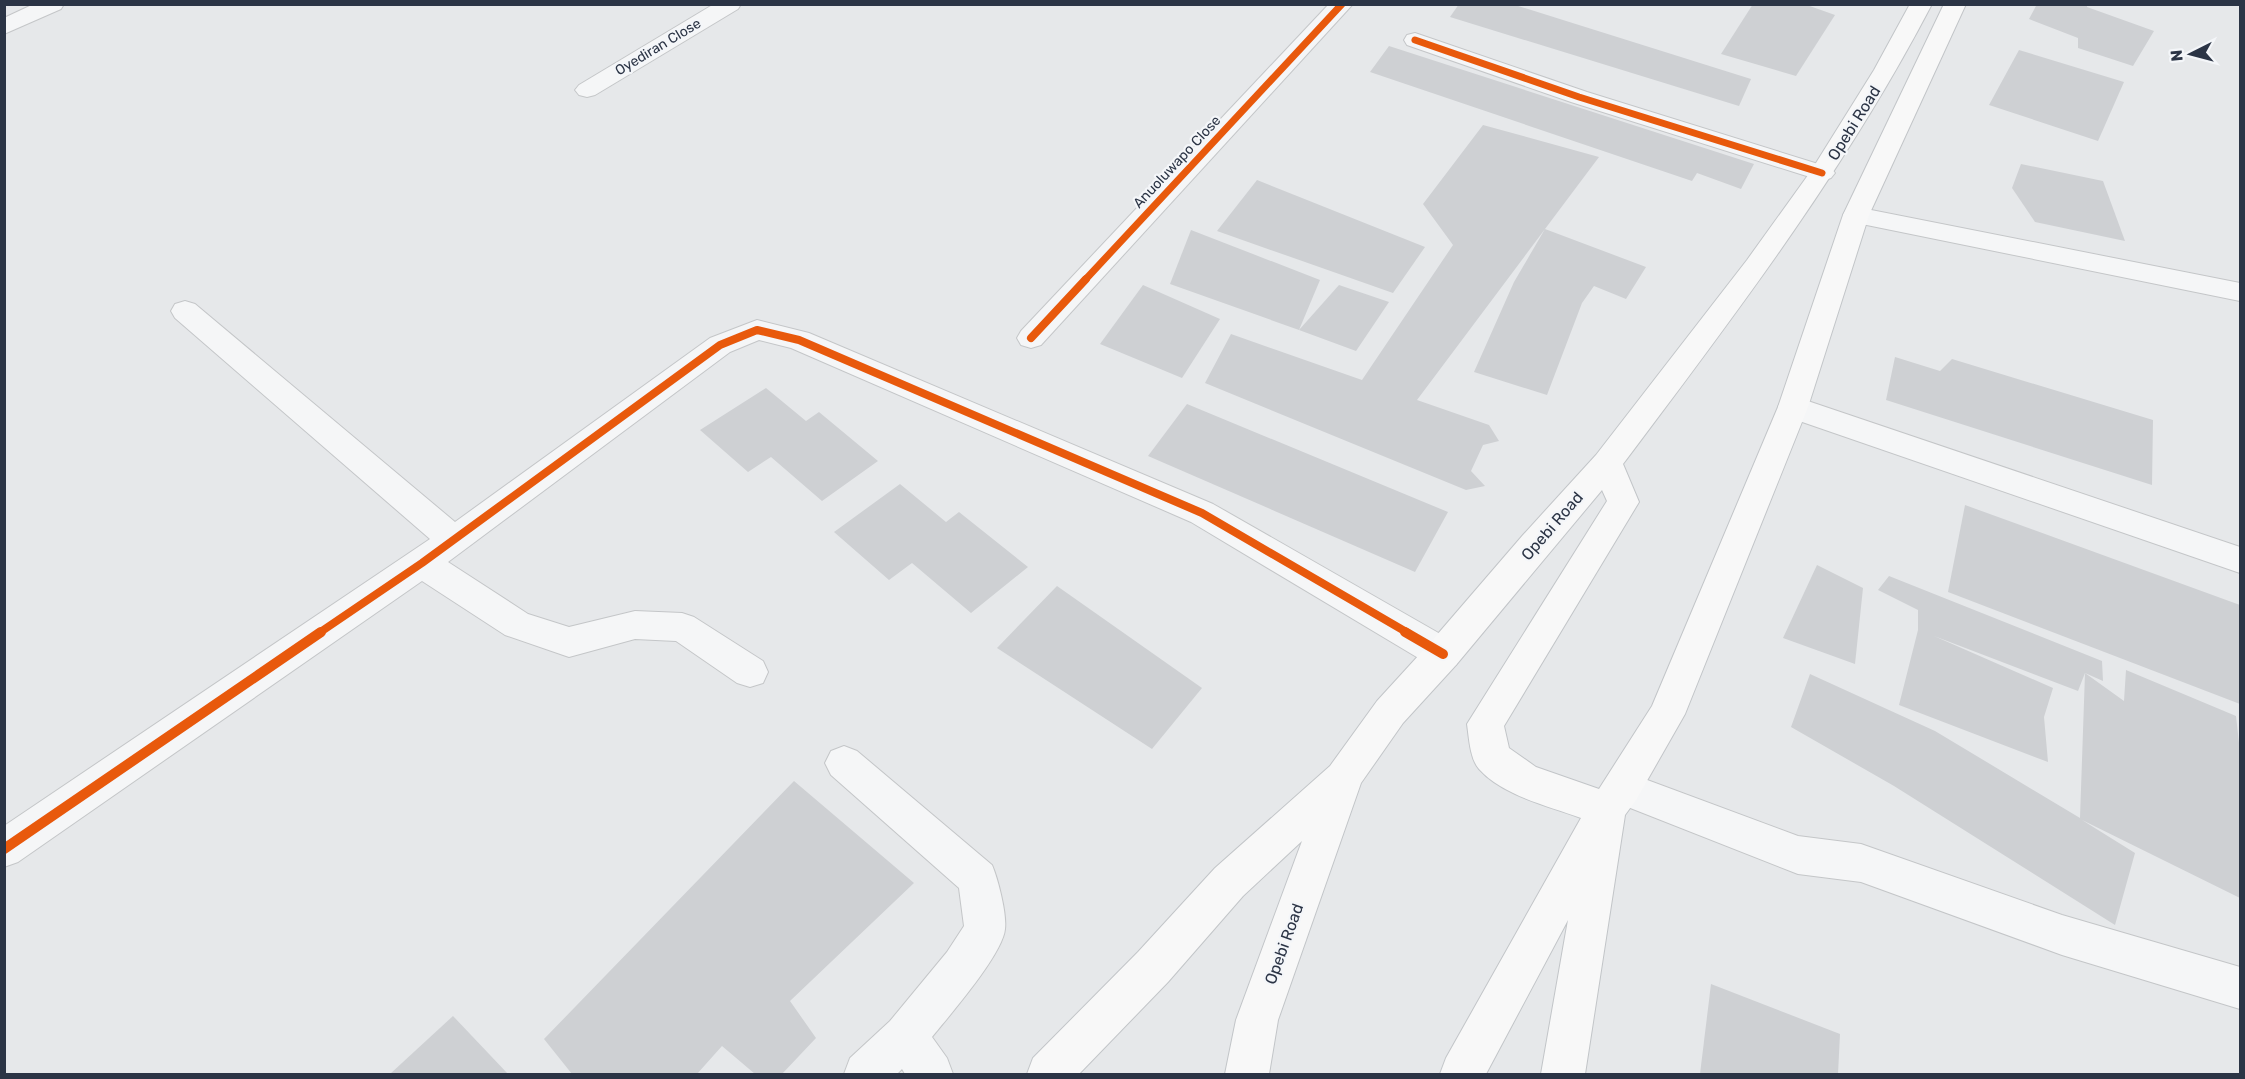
<svg xmlns="http://www.w3.org/2000/svg" width="2245" height="1079" viewBox="0 0 2245 1079" font-family="Rubik,sans-serif">
  <style>
    .building { fill: #ced0d3 }
    .lines { fill: none; stroke-linecap: round; stroke-linejoin: round }
    .minor-casing { stroke: #c4c6c8; stroke-width: 2 }
    .major-casing { stroke: #c2c5c8; stroke-width: 2 }
    .minor { fill: #f5f6f7; fill-rule: evenodd }
    .major { fill: #f8f8f8; fill-rule: evenodd }
    .cycleway-far2-casing { stroke: #f4f6f9; stroke-width: 10 }
    .cycleway-far1-casing { stroke: #f4f6f9; stroke-width: 12 }
    .cycleway-casing { stroke: #f4f6f9; stroke-width: 14 }
    .cycleway-far2 { stroke: #e8590c; stroke-width: 7 }
    .cycleway-far1 { stroke: #e8590c; stroke-width: 8 }
    .cycleway { stroke: #e8590c; stroke-width: 10 }
    .labels { text-anchor: middle; dominant-baseline: central; stroke-width: 4.5; stroke-linejoin: round; paint-order: stroke }
    .far-street-label { font-size: 14px; fill: #2b3445; stroke: #f4f6f9 }
    .street-label { font-size: 16px; fill: #2b3445; stroke: #f4f6f9 }
  </style>
  <rect width="100%" height="100%" fill="#e6e8ea"/>
  <!-- building -->
  <g class="building">
    <path d="M1459 4H1512L1751 79 1739 106 1450 17Z"/>
    <path d="M1753 4H1804L1835 15 1796 76 1721 54Z"/>
    <path d="M2037 4H2087V7L2154 31 2133 66 2078 48V38L2029 19Z"/>
    <path d="M1389 46 1754 164 1741 189 1697 173 1692 181 1370 72Z"/>
    <path d="M2019 50 2124 82 2098 141 1989 105Z"/>
    <path d="M1483 125 1599 157 1545 229 1646 267 1626 299 1594 286 1582 303 1547 395 1474 372 1514 282 1545 229 1417 400 1489 425 1499 441 1483 445 1471 471 1485 486 1466 490 1205 383 1231 334 1362 380 1453 245 1423 204Z"/>
    <path d="M2021 164 2103 181 2125 241 2035 222 2012 188Z"/>
    <path d="M1257 180 1425 247 1393 293 1217 231Z"/>
    <path d="M1191 230 1320 280 1299 330 1170 284Z"/>
    <path d="M1143 285 1220 319 1182 378 1100 344Z"/>
    <path d="M1339 285 1389 302 1356 351 1299 330Z"/>
    <path d="M1895 357 1940 371 1952 359 2153 420 2152 485 1886 400Z"/>
    <path d="M766 388 806 421 819 412 878 461 822 501 771 457 748 472 700 430Z"/>
    <path d="M1187 404 1448 512 1415 572 1148 456Z"/>
    <path d="M900 484 946 522 959 512 1028 567 971 613 912 563 889 580 834 532Z"/>
    <path d="M1965 505 2240 605V704L1948 592Z"/>
    <path d="M1817 565 1863 588 1855 664 1783 638Z"/>
    <path d="M1889 576 2102 661 2103 681 2085 673 2078 691 1934 636 2053 688 2044 717 2048 762 1899 705 1918 630V610L1878 590Z"/>
    <path d="M1057 586 1202 688 1152 749 997 648Z"/>
    <path d="M2126 670 2236 716 2240 752V898L2082 820 2135 853 2115 925 1894 786 1791 727 1810 674 1935 731 2080 818 2085 673 2124 701Z"/>
    <path d="M794 781 914 883 790 1001 816 1038 782 1074H755L722 1046 697 1074H572L544 1039Z"/>
    <path d="M1711 984 1840 1034 1838 1074H1700Z"/>
    <path d="M453 1016 508 1074H390Z"/>
  </g>
  <g class="lines">
    <defs>
      <g id="minor">
        <path d="M34 4H64L61 9 4 34V18Z"/>
        <path d="M714 4H741L738 9 595 95 587 97 579 95 575 90 579 85Z"/>
        <path d="M1329 4H1353L1041 345 1031 348 1021 345 1017 338 1021 331Z"/>
        <path d="M1415 33 1587 92 1831 168 1835 173 1831 178 1822 181 1813 178 1571 102 1407 45 1404 40 1407 35Z"/>
        <path d="M1856 207 2240 283V301L1847 221 1843 215 1847 209Z"/>
        <path d="M185 301 195 304 455 522 710 338 757 320 809 333 1213 504 1456 643 1461 654 1456 665 1443 669 1430 665 1191 522 791 348 759 340 730 352 448 562 528 614 569 627 635 611 682 613 694 617 763 661 768 672 763 683 750 687 737 683 676 641 635 639 569 657 505 635 422 581 18 862 4 867V826L430 539 175 318 171 311 175 304Z"/>
        <path d="M1793 396 2240 547V573L1782 415 1778 407 1782 399Z"/>
        <path d="M844 746 857 751 992 865C998 879 1007 914 1005 929 1003 954 949 1016 932 1037L947 1058 953 1074H905L902 1069 897 1074H844L850 1058 890 1021 947 952 964 926 959 888 831 775 825 763 831 751Z"/>
        <path d="M1623 771 1798 836 1861 844 2062 915 2240 967V1009L2062 955 1861 882 1798 874 1610 800 1604 788 1610 776Z"/>
      </g>
      <path id="major" d="M1910 4H1932C1845 171 1735 315 1623 464L1639 502 1504 726 1509 748 1536 767 1599 789 1652 706 1778 407 1843 215 1944 4H1966L1869 215 1808 407 1685 714 1636 800 1625 815 1585 1074H1541L1568 920 1486 1074H1440L1446 1058 1581 818C1549 806 1503 796 1479 769 1470 759 1469 738 1467 724L1607 501 1602 490 1456 665 1403 723 1361 783 1278 1020 1269 1074H1225L1236 1020 1302 841 1243 896 1168 982 1079 1074H1027L1033 1058 1138 952 1215 868 1330 766 1377 701 1430 643 1523 535 1596 455 1747 260 1811 171 1874 70Z"/>
    </defs>
    <!-- minor casing -->
    <use href="#minor" class="minor-casing"/>
    <!-- major casing -->
    <use href="#major" class="major-casing"/>
    <!-- minor -->
    <use href="#minor" class="minor"/>
    <!-- major -->
    <use href="#major" class="major"/>
    <defs>
      <g id="cycleway-far2">
        <path d="M1415 40 1579 97 1822 173"/>
        <path d="M1085 280 1342 4"/>
      </g>
      <g id="cycleway-far1">
        <path d="M1031 338 1086 279"/>
        <path d="M319 633 422 563 720 345 757 330 799 340 1202 513 1408 633"/>
      </g>
      <g id="cycleway">
        <path d="M1405 632 1443 654"/>
        <path d="M4 849 321 632"/>
      </g>
    </defs>
    <!-- cycleway-far2 casing -->
    <use href="#cycleway-far2" class="cycleway-far2-casing"/>
    <!-- cycleway-far1 casing -->
    <use href="#cycleway-far1" class="cycleway-far1-casing"/>
    <!-- cycleway casing -->
    <use href="#cycleway" class="cycleway-casing"/>
    <!-- cycleway-far2 -->
    <use href="#cycleway-far2" class="cycleway-far2"/>
    <!-- cycleway-far1 -->
    <use href="#cycleway-far1" class="cycleway-far1"/>
    <!-- cycleway -->
    <use href="#cycleway" class="cycleway"/>
  </g>
  <g class="labels">
    <!-- far-street labels -->
    <g class="far-street-label">
      <text transform="translate(658 47) rotate(-31)">Oyediran Close</text>
      <text transform="translate(1177 162) rotate(-47)">Anuoluwapo Close</text>
    </g>
    <!-- street labels -->
    <g class="street-label">
      <text transform="translate(1854 123) rotate(-58)">Opebi Road</text>
      <text transform="translate(1552 526) rotate(-49)">Opebi Road</text>
      <text transform="translate(1284 944) rotate(-70)">Opebi Road</text>
    </g>
  </g>
  <!-- border -->
  <rect width="2245" height="1079" fill="none" stroke="#2b3445" stroke-width="12"/>
  <!-- north arrow -->
  <g transform="translate(2191 54) rotate(264)" stroke="#f4f6f9" stroke-width="4.5" paint-order="stroke">
  <path d="M0-4.5L10 22L0 15L-10 22Z" fill="#2b3445"/>
  <text y="-9" font-size="16" font-weight="bold" text-anchor="middle" fill="#2b3445">N</text>
  </g>
</svg>
